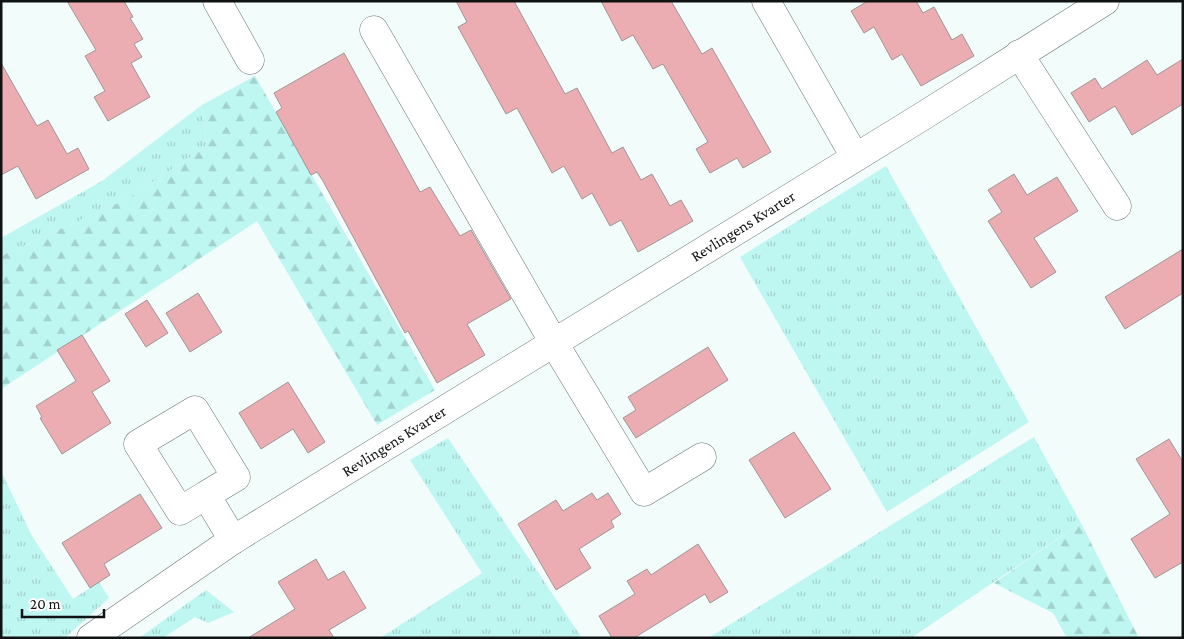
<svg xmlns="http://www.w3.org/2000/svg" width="1184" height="639" viewBox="0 0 1184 639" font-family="'Crimson Pro',serif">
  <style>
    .grass { fill: url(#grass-tufts) }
    .forest { fill: url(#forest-firs) }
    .building { fill: #ebadb2; stroke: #9f9696 }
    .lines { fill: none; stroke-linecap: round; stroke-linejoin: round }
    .street-casing { stroke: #6a7372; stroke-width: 29 }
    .street { stroke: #fff; stroke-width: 28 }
    .labels { text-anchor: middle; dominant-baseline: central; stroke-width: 4; stroke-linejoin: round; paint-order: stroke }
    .street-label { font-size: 16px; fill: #101313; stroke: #fff }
  </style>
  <defs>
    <pattern id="grass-tufts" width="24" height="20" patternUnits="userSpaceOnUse" patternTransform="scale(1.25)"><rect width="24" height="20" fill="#bef6f1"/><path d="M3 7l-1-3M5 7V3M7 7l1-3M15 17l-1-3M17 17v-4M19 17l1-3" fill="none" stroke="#a2d2ce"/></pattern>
    <pattern id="forest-firs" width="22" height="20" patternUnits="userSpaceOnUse" patternTransform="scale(1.25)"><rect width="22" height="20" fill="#bef6f1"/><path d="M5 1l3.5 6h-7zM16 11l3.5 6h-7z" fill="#a2d2ce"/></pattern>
  </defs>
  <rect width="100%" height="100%" fill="#f2fcfb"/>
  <!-- grass -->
  <g class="grass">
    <path d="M202 105 207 146 127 199 1 256V238L102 181Z"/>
    <path d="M886 166 1029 422 887 512 740 257Z"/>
    <path d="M1034 437 1081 523 911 638H708Z"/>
    <path d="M448 438 582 638H380L482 573 410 460Z"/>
    <path d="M1 471 32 536 73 599 99 582 109 598 65 638H1Z"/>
    <path d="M206 590 234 612 208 623 195 617 163 638H139Z"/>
  </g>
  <!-- forest -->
  <g class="forest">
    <path d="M255 76 435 390 377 425 257 221 1 389V256L127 199 207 146 202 105Z"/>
    <path d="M1081 523 1139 638H1067L1053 613 994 583Z"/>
  </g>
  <!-- building -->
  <g class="building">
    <path d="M67 1H124L133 17 130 18 143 39 134 44 142 57 131 63 150 97 108 121 94 97 105 91 85 56 96 50Z"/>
    <path d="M456 1H514L565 94 577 88 612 153 623 147 641 180 652 174 670 206 681 200 693 221 638 252 621 220 610 226 592 193 582 199 564 166 552 173 517 108 506 114 458 27 467 22Z"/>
    <path d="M601 1H671L702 54 712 48 771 152 743 168 737 158 710 173 696 149 708 142 663 64 653 69 633 35 622 41Z"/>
    <path d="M868 1H916L923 13 934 7 952 40 962 34 974 56 921 86 902 54 892 60 874 27 864 33 851 11Z"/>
    <path d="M344 53 420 192 430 187 460 236 471 230 511 299 467 324 485 355 437 383 408 331 405 333 323 181 317 172 311 175 276 112 282 108 274 93Z"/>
    <path d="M1183 59V104L1132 135 1115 106 1089 122 1071 93 1095 78 1102 89 1147 60 1157 75Z"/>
    <path d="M1 63 37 126 48 120 67 154 78 148 89 169 36 199 18 166 1 175Z"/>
    <path d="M1014 174 1027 195 1057 177 1078 211 1034 238 1056 272 1031 288 988 221 1002 212 988 190Z"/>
    <path d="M1183 249V293L1125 329 1105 297Z"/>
    <path d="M198 293 222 332 190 352 166 313Z"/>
    <path d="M147 300 168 333 146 347 125 314Z"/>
    <path d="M82 335 110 381 92 392 111 423 62 454 40 418 42 417 36 406 76 381 57 350Z"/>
    <path d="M708 347 728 380 636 438 623 418 636 410 628 397Z"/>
    <path d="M288 382 325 442 308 453 293 429 261 449 239 413Z"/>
    <path d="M794 432 831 489 785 518 749 460Z"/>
    <path d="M1169 439 1183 462V562L1155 578 1131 539 1170 514 1136 459Z"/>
    <path d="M592 493 597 500 608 493 621 514 611 521 614 527 579 549 591 568 556 590 518 524 556 500 563 511Z"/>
    <path d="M140 494 162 528 104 564 110 575 90 588 62 543Z"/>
    <path d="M698 544 728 592 710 603 705 594 634 638H612L599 616 635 594 627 581 647 569 651 575Z"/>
    <path d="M316 559 328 580 344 571 366 608 329 630 334 638H248L295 609 278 582Z"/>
  </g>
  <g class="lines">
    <defs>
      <g id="street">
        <path d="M217 1 250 60"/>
        <path d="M766 1 855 157"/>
        <path d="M374 30 554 343 644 492 702 457"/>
        <path d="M1019 54 1117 206"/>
        <path d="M206 495 236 477 195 410 138 444 180 511 206 495 233 540"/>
        <path d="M91 638 233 540 923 116 1105 1"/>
      </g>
    </defs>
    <!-- street casing -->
    <use href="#street" class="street-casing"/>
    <!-- street -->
    <use href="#street" class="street"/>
  </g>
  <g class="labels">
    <!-- street labels -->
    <g class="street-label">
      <text transform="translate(743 226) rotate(-32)">Revlingens Kvarter</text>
      <text transform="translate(394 441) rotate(-32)">Revlingens Kvarter</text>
    </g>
  </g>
  <!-- border -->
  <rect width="1184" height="639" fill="none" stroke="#101313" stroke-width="5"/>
  <!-- scale -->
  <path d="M22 609v8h82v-8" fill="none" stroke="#101313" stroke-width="2.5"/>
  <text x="30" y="609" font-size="15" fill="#101313" stroke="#ffffff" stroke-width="4" paint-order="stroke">20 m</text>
</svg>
